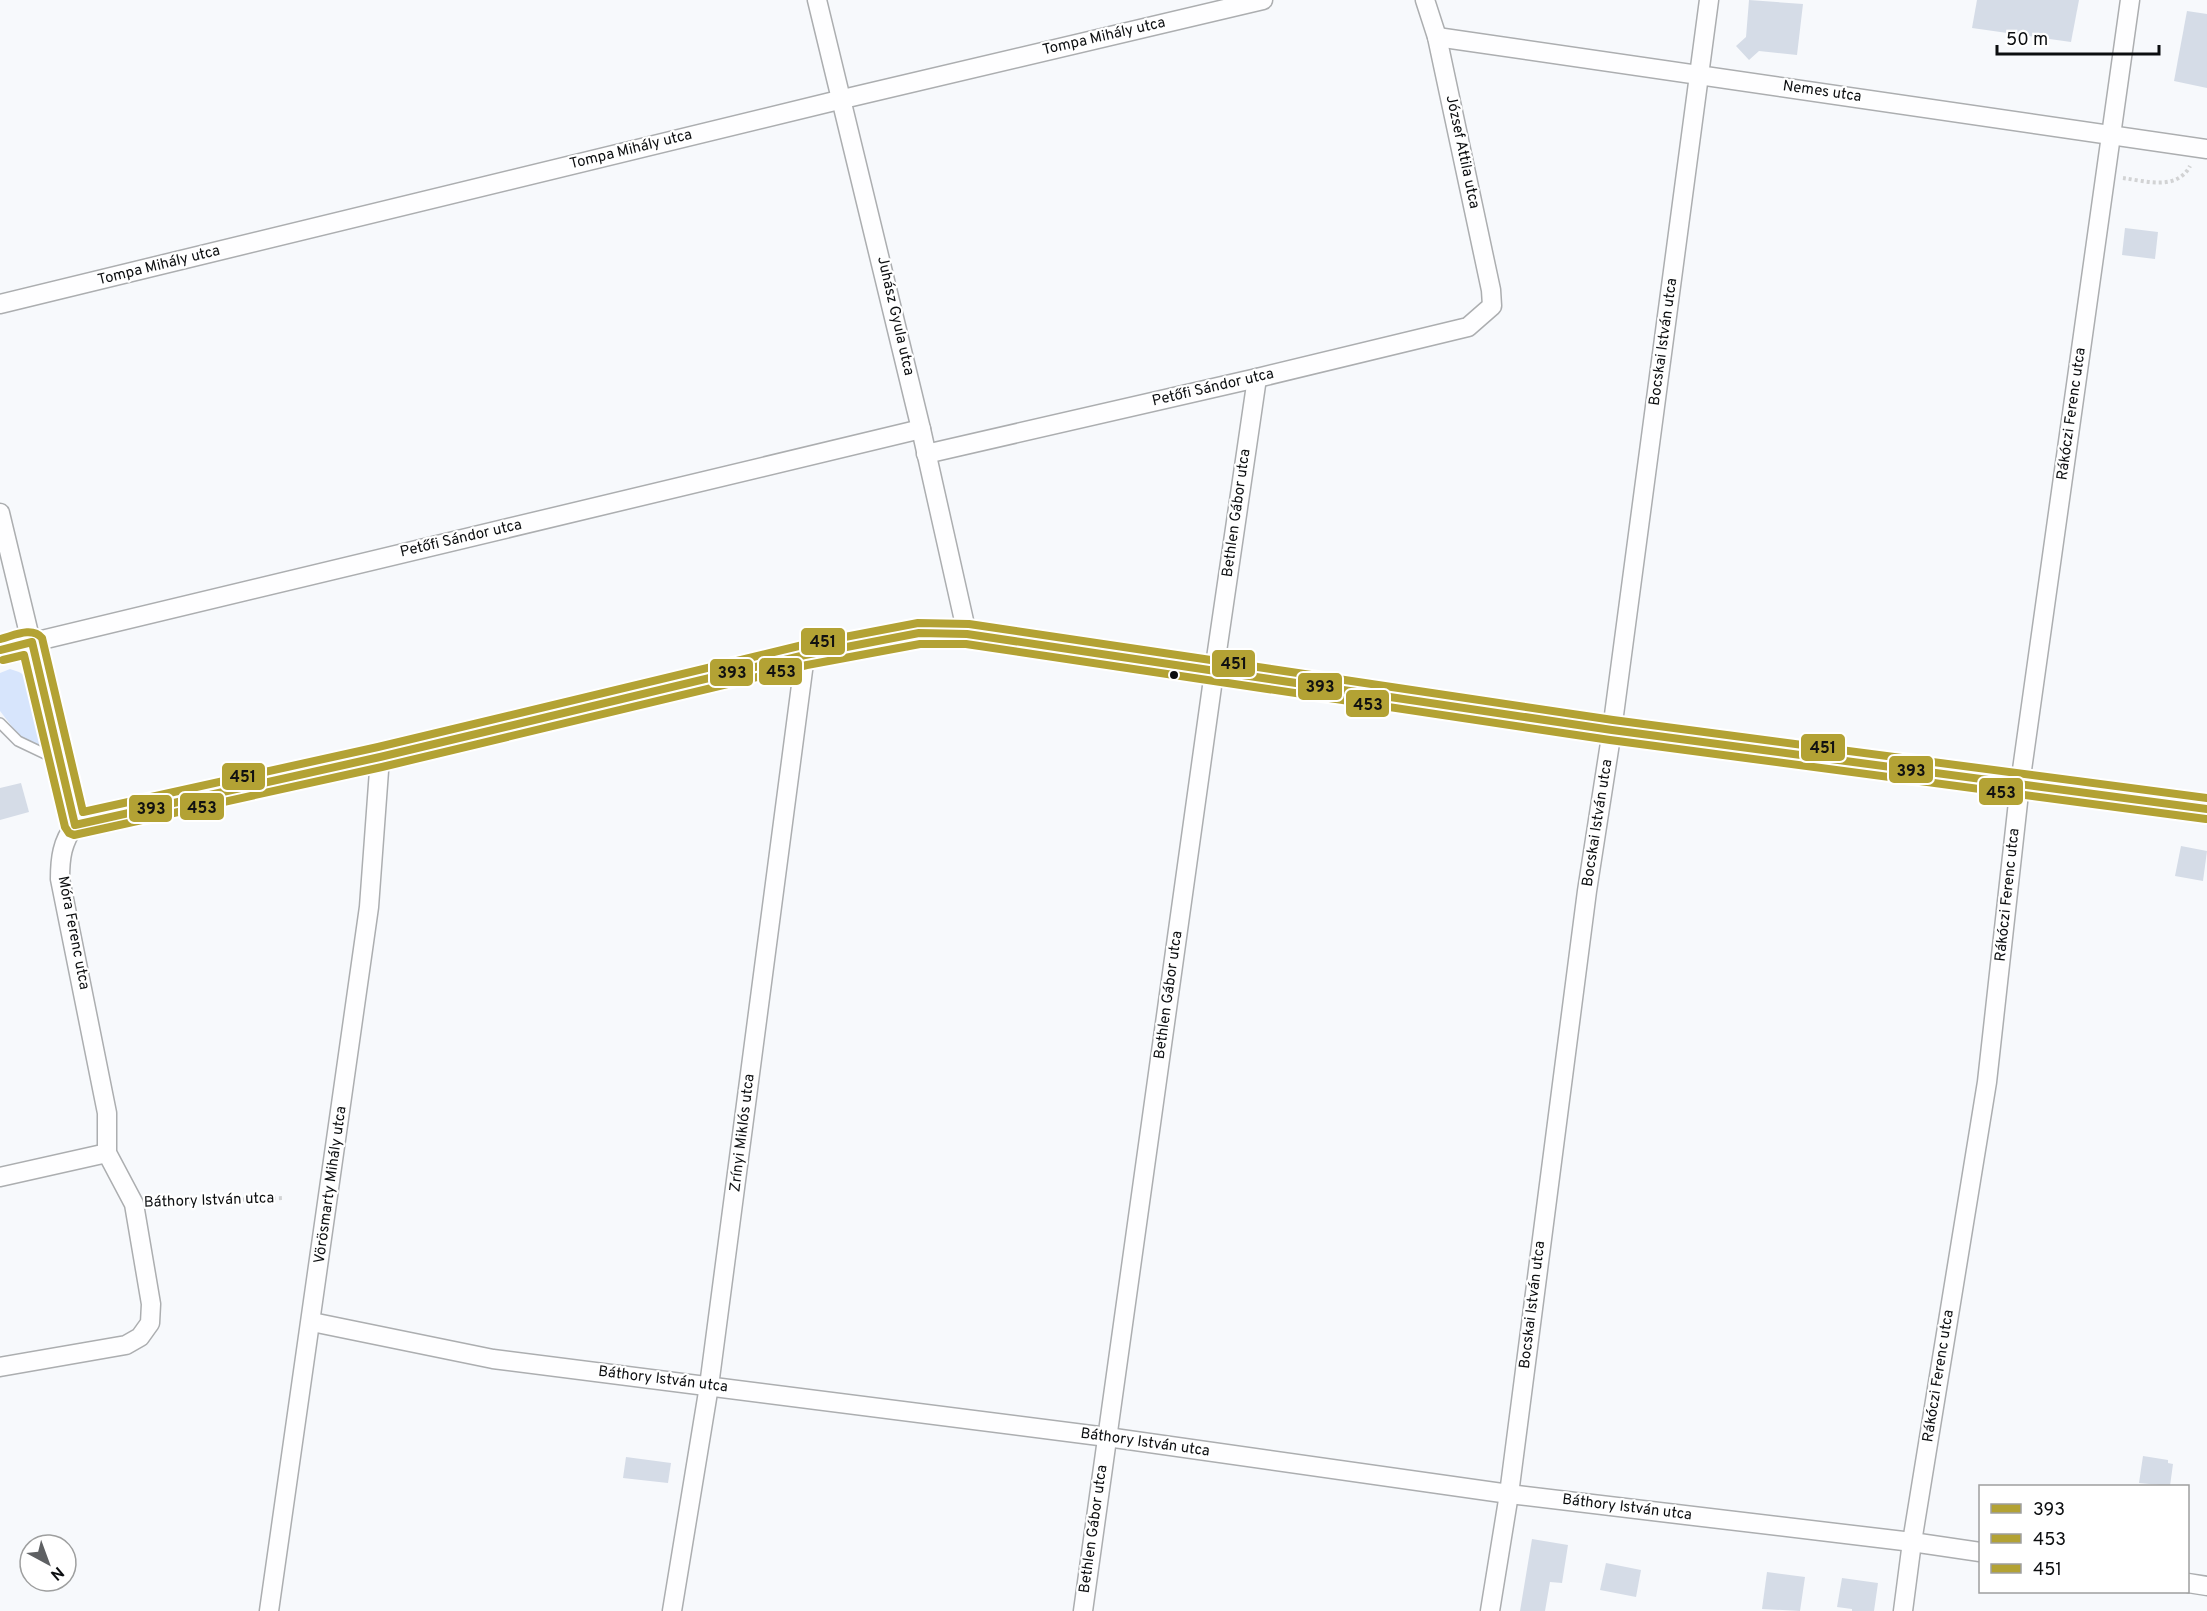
<svg xmlns="http://www.w3.org/2000/svg" width="2207" height="1611" viewBox="0 0 2207 1611" font-family="Overpass,sans-serif">
  <style>
    .green { fill: #d7e5fc }
    .building { fill: #d5dce7 }
    .lines { fill: none; stroke-linecap: round; stroke-linejoin: round }
    .service-casing { stroke: #acaeb0; stroke-width: 12 }
    .minor-casing { stroke: #acaeb0; stroke-width: 21 }
    .path { stroke: #d2d3d4; stroke-width: 4; stroke-dasharray: 3 3; stroke-linecap: butt }
    .service { stroke: #fefeff; stroke-width: 9 }
    .minor { stroke: #fefeff; stroke-width: 18 }
    .bus-1-casing { stroke: #fff; stroke-width: 12 }
    .bus-2-casing { stroke: #fff; stroke-width: 12 }
    .bus-3-casing { stroke: #fff; stroke-width: 12 }
    .bus-1 { stroke: #b3a234; stroke-width: 8 }
    .bus-2 { stroke: #b3a234; stroke-width: 8 }
    .bus-3 { stroke: #b3a234; stroke-width: 8 }
    .bus-dot { fill: #0c0e10; stroke: #fff; stroke-width: 2 }
    .labels { text-anchor: middle; dominant-baseline: central; stroke-width: 4.5; stroke-linejoin: round; paint-order: stroke }
    .street-label { font-size: 15px; fill: #0c0e10; stroke: #fff }
    .line-badge { stroke: #fff; stroke-width: 2 }
    .pale-badge-label { font-size: 16px; text-anchor: middle; font-weight: bold; fill: #111 }
  </style>
  <rect width="100%" height="100%" fill="#f7f9fc"/>
  <!-- green -->
  <path class="green" d="M10 669 19 672 27 677 42 744 39 745 20 737 0 711V673Z"/>
  <!-- building -->
  <g class="building">
    <path d="M1749 0 1803 4 1797 55 1759 51 1749 60 1736 46 1746 37Z"/>
    <path d="M1977 0H2079L2071 42 1972 28Z"/>
    <path d="M2187 11 2207 14V88L2174 81Z"/>
    <path d="M2125 228 2158 232 2155 259 2122 255Z"/>
    <path d="M21 783 29 812 0 820V788Z"/>
    <path d="M2181 846 2207 851 2203 881 2175 876Z"/>
    <path d="M2143 1456 2168 1460V1463L2173 1464 2170 1486 2139 1483Z"/>
    <path d="M626 1457 671 1463 668 1483 623 1478Z"/>
    <path d="M1532 1539 1568 1545 1562 1583 1550 1582 1545 1611H1520Z"/>
    <path d="M1606 1563 1641 1570 1636 1597 1600 1590Z"/>
    <path d="M1767 1572 1805 1577 1800 1611 1762 1609Z"/>
    <path d="M1842 1578 1878 1583 1874 1611H1852V1609L1837 1607Z"/>
  </g>
  <g class="lines">
    <defs>
      <path id="service" d="M0 723 18 741 60 761"/>
      <g id="minor">
        <path d="M817 0 921 429 967 634"/>
        <path d="M1437 37 2207 149"/>
        <path d="M0 304 843 99 1263 0"/>
        <path d="M926 454 1257 378 1468 327 1492 306 1491 290 1437 37 1425 0"/>
        <path d="M0 513 75 825"/>
        <path d="M0 650 921 429"/>
        <path d="M75 825 380 757 805 655 919 633 967 634 1214 672 1612 730 2207 809"/>
        <path d="M0 1177 107 1153"/>
        <path d="M312 1322 493 1359 1107 1437 1509 1494 1912 1542 1980 1552"/>
        <path d="M0 1367 126 1345 140 1337 150 1323 151 1304 134 1204 107 1153V1113L60 879C60 858 62 842 75 825"/>
        <path d="M2188 1583 2207 1586"/>
        <path d="M269 1611 369 907 380 757"/>
        <path d="M672 1611 709 1386 805 655"/>
        <path d="M1083 1611 1214 672 1257 378"/>
        <path d="M1490 1611 1509 1494 1587 891 1612 730 1709 0"/>
        <path d="M1903 1611 1912 1542 1987 1082 2020 784 2130 0"/>
      </g>
    </defs>
    <!-- service casing -->
    <use href="#service" class="service-casing"/>
    <!-- minor casing -->
    <use href="#minor" class="minor-casing"/>
    <!-- path -->
    <g class="path">
      <path d="M2123 178C2145 181 2177 191 2190 166"/>
      <path d="M153 1203 284 1198"/>
    </g>
    <!-- service -->
    <use href="#service" class="service"/>
    <!-- minor -->
    <use href="#minor" class="minor"/>
    <defs>
      <path id="bus-1" d="M0 650 32 642 75 825 380 757 805 655 919 633 967 634 1612 730 2207 809"/>
      <path id="bus-2" d="M3 660 24 655 65 827 69 833 74 835 382 767 807 665 920 644H966L1610 740 2206 819"/>
      <path id="bus-3" d="M0 639C13 636 32 626 42 638L83 812 378 747 803 645 918 623 969 624 1613 720 2207 798"/>
    </defs>
    <!-- bus-1 casing -->
    <use href="#bus-1" class="bus-1-casing"/>
    <!-- bus-2 casing -->
    <use href="#bus-2" class="bus-2-casing"/>
    <!-- bus-3 casing -->
    <use href="#bus-3" class="bus-3-casing"/>
    <!-- bus-1 -->
    <use href="#bus-1" class="bus-1"/>
    <!-- bus-2 -->
    <use href="#bus-2" class="bus-2"/>
    <!-- bus-3 -->
    <use href="#bus-3" class="bus-3"/>
  </g>
  <!-- markers -->
  <circle class="bus-dot" cx="1174" cy="675" r="5"/>
  <g class="labels">
    <!-- street labels -->
    <g class="street-label">
      <text transform="translate(1104 37) rotate(-13)">Tompa Mihály utca</text>
      <text transform="translate(1822 92) rotate(8)">Nemes utca</text>
      <text transform="translate(631 150) rotate(-14)">Tompa Mihály utca</text>
      <text transform="translate(1462 152) rotate(78)">József Attila utca</text>
      <text transform="translate(159 266) rotate(-14)">Tompa Mihály utca</text>
      <text transform="translate(895 316) rotate(77)">Juhász Gyula utca</text>
      <text transform="translate(1664 342) rotate(-82)">Bocskai István utca</text>
      <text transform="translate(1213 388) rotate(-13)">Petőfi Sándor utca</text>
      <text transform="translate(2072 414) rotate(-82)">Rákóczi Ferenc utca</text>
      <text transform="translate(1237 513) rotate(-82)">Bethlen Gábor utca</text>
      <text transform="translate(461 539) rotate(-13)">Petőfi Sándor utca</text>
      <text transform="translate(1598 823) rotate(-81)">Bocskai István utca</text>
      <text transform="translate(2008 895) rotate(-84)">Rákóczi Ferenc utca</text>
      <text transform="translate(73 933) rotate(79)">Móra Ferenc utca</text>
      <text transform="translate(1169 995) rotate(-82)">Bethlen Gábor utca</text>
      <text transform="translate(743 1133) rotate(-83)">Zrínyi Miklós utca</text>
      <text transform="translate(331 1185) rotate(-82)">Vörösmarty Mihály utca</text>
      <text transform="translate(209 1201) rotate(-2)">Báthory István utca</text>
      <text transform="translate(1533 1305) rotate(-83)">Bocskai István utca</text>
      <text transform="translate(1939 1376) rotate(-81)">Rákóczi Ferenc utca</text>
      <text transform="translate(663 1380) rotate(7)">Báthory István utca</text>
      <text transform="translate(1145 1443) rotate(8)">Báthory István utca</text>
      <text transform="translate(1627 1508) rotate(7)">Báthory István utca</text>
      <text transform="translate(1094 1529) rotate(-82)">Bethlen Gábor utca</text>
    </g>
  </g>
  <g class="line-badge">
    <rect x="800" y="627" width="46" height="29" rx="6" fill="#b3a234"/>
    <rect x="1211" y="649" width="45" height="29" rx="6" fill="#b3a234"/>
    <rect x="758" y="657" width="45" height="29" rx="6" fill="#b3a234"/>
    <rect x="709" y="658" width="45" height="29" rx="6" fill="#b3a234"/>
    <rect x="1297" y="672" width="46" height="29" rx="6" fill="#b3a234"/>
    <rect x="1345" y="689" width="45" height="29" rx="6" fill="#b3a234"/>
    <rect x="1800" y="733" width="46" height="29" rx="6" fill="#b3a234"/>
    <rect x="1888" y="755" width="46" height="29" rx="6" fill="#b3a234"/>
    <rect x="221" y="762" width="45" height="29" rx="6" fill="#b3a234"/>
    <rect x="1978" y="777" width="46" height="29" rx="6" fill="#b3a234"/>
    <rect x="179" y="792" width="46" height="29" rx="6" fill="#b3a234"/>
    <rect x="128" y="794" width="45" height="29" rx="6" fill="#b3a234"/>
  </g>
  <g class="pale-badge-label">
    <text x="823" y="647">451</text>
    <text x="1234" y="669">451</text>
    <text x="781" y="677">453</text>
    <text x="732" y="678">393</text>
    <text x="1320" y="692">393</text>
    <text x="1368" y="710">453</text>
    <text x="1823" y="753">451</text>
    <text x="1911" y="776">393</text>
    <text x="243" y="782">451</text>
    <text x="2001" y="798">453</text>
    <text x="202" y="813">453</text>
    <text x="151" y="814">393</text>
  </g>
  <!-- legend -->
  <rect x="1979" y="1485" width="210" height="108" fill="#ffffff" stroke="#9e9f9f" stroke-width="1.5"/>
  <rect x="1991" y="1504" width="30" height="9" fill="#b3a234" stroke="#9e9f9f" stroke-width="1.5"/>
  <text x="2033" y="1515" font-size="18" fill="#0c0e10">393</text>
  <rect x="1991" y="1534" width="30" height="9" fill="#b3a234" stroke="#9e9f9f" stroke-width="1.5"/>
  <text x="2033" y="1545" font-size="18" fill="#0c0e10">453</text>
  <rect x="1991" y="1564" width="30" height="9" fill="#b3a234" stroke="#9e9f9f" stroke-width="1.5"/>
  <text x="2033" y="1575" font-size="18" fill="#0c0e10">451</text>
  <!-- north arrow -->
  <g transform="translate(48 1563) rotate(139)"><circle r="28" fill="#ffffff" stroke="#9e9f9f" stroke-width="1.5"/>
  <path d="M0-4.5L10 22L0 15L-10 22Z" fill="#5e6063"/>
  <text y="-9" font-size="16" font-weight="bold" text-anchor="middle" fill="#0c0e10">N</text>
  </g>
  <!-- scale -->
  <path d="M1997 45v9h162v-9" fill="none" stroke="#0c0e10" stroke-width="3"/>
  <text x="2006" y="45" font-size="18" fill="#0c0e10" stroke="#ffffff" stroke-width="4.5" paint-order="stroke">50 m</text>
</svg>
